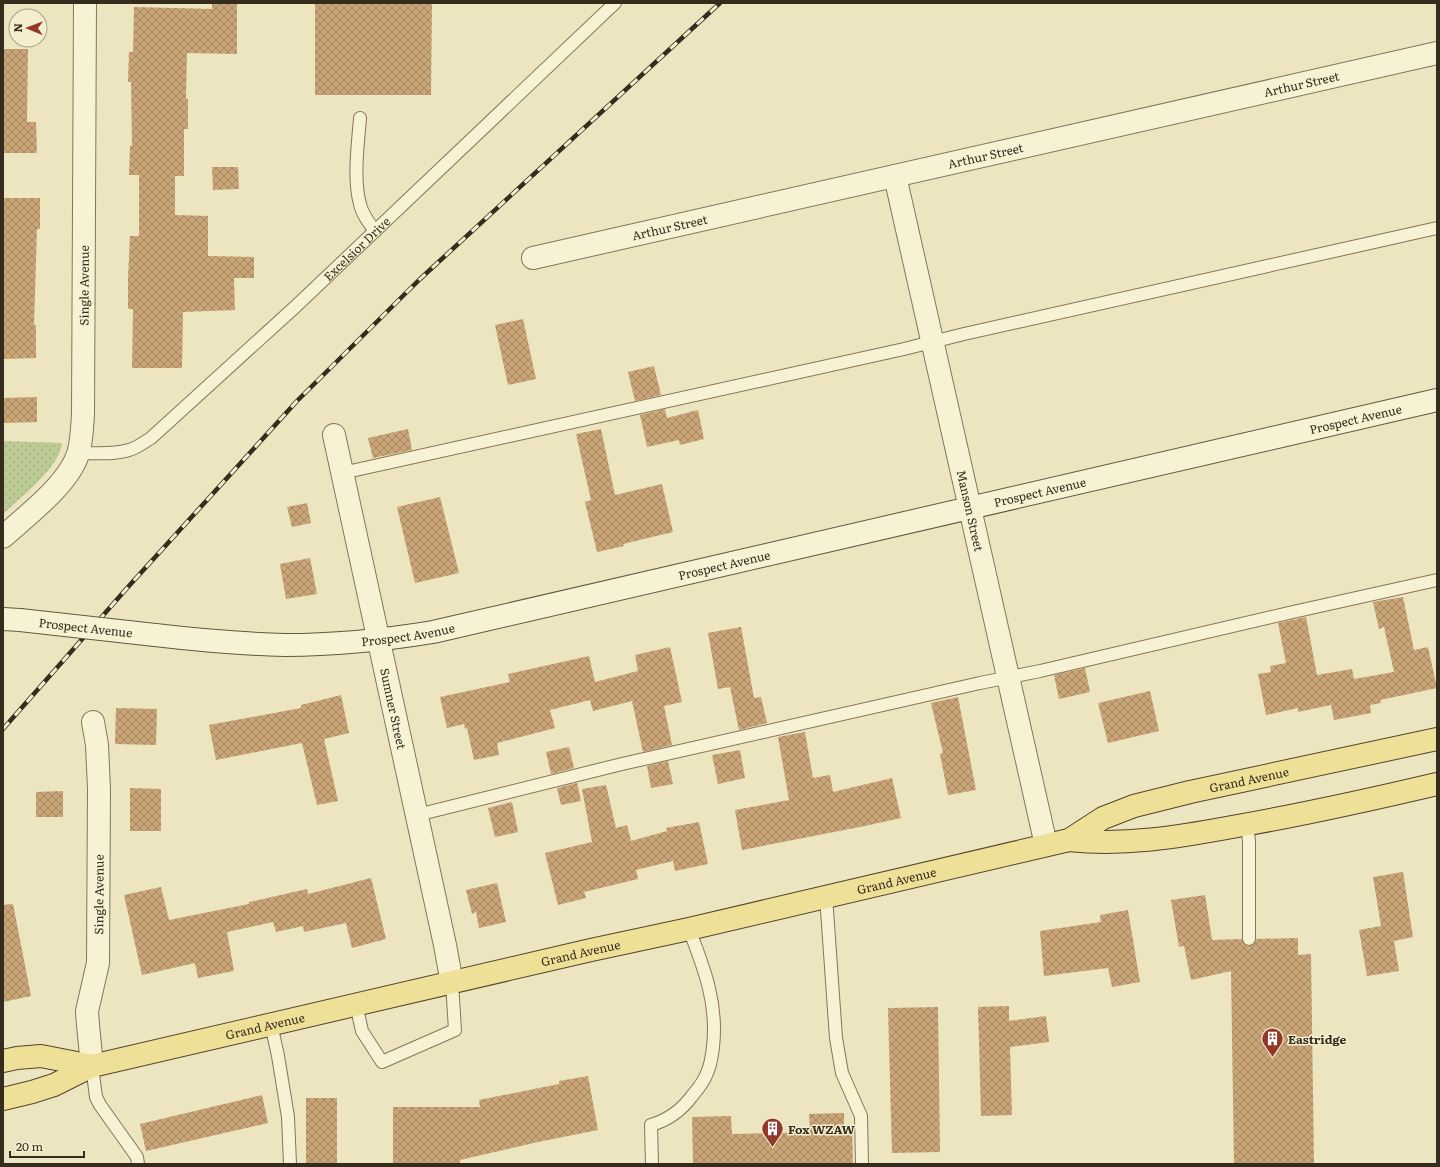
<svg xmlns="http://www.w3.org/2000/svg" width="1440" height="1167" viewBox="0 0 1440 1167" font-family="Literata,serif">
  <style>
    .park { fill: url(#park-dots) }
    .building { fill: url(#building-cross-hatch) }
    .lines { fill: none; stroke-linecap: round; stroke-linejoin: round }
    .lane-casing { stroke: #857659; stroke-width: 14 }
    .street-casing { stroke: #857659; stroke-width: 24 }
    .secondary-casing { stroke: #66573c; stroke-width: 24 }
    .primary-casing { stroke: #52442d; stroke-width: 24 }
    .lane { stroke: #f7f2d3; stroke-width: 12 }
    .street { stroke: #f7f2d3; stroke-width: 22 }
    .secondary { stroke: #f7f2d3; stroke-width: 22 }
    .primary { stroke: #efe098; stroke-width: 22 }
    .rail-casing { stroke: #352c1d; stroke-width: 4.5 }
    .rail { stroke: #f4eecf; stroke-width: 3; stroke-dasharray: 9; stroke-linecap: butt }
    .secondary-bridge-casing { stroke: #66573c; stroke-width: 24; stroke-linecap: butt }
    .secondary-bridge { stroke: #f7f2d3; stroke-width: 22 }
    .labels { text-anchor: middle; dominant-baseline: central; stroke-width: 3; stroke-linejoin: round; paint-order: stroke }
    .street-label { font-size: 12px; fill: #352c1d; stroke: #f4eecf }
    .poi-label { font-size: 12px; font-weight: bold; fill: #352c1d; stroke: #f4eecf; text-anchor: start }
  </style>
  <defs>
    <pattern id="park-dots" width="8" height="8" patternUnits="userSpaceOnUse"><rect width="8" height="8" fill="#bcca94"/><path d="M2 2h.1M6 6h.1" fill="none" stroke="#a2ae7f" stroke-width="1.8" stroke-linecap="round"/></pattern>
    <pattern id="building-cross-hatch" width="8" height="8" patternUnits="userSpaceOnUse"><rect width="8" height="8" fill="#c9a577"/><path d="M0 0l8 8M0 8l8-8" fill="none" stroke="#a48761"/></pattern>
  </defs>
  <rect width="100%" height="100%" fill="#ece5c0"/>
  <!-- park -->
  <path class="park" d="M3 441 62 443C60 467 20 498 3 514Z"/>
  <!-- building -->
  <g class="building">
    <path d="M212 3H237V54L187 53 186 99H188V129H184V176H175V215L208 216V256L254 257V278H234L235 310 183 312 182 368H132L133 309H128V279L130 236H139V175H129L130 146H132L131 82H128L129 52H133L134 7 212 9Z"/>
    <path d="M315 3H432L431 95H315Z"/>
    <path d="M3 49H28L27 122H36L37 153H3Z"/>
    <path d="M212 167H238L239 189 213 190Z"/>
    <path d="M3 198H40V229H37L34 325H36V358L3 359Z"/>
    <path d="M523 319 536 379 508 385 495 325Z"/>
    <path d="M654 366 661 395 635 401 628 372Z"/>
    <path d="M37 397V422L3 423V398Z"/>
    <path d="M665 409 667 418 698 410 704 439 680 445 679 440 647 447 640 415Z"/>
    <path d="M408 429 412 450 373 458 368 438Z"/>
    <path d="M601 429 615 495 662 484 673 532 623 544 624 546 597 552 585 502 591 500 576 434Z"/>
    <path d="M440 497 459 573 415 583 397 507Z"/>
    <path d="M307 503 311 523 292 527 287 507Z"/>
    <path d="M310 558 317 594 286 599 280 564Z"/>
    <path d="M1403 597 1414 650 1428 647 1437 688 1380 700 1381 703 1370 705 1371 713 1334 720 1331 705 1298 712V708L1266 715 1258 674 1271 672 1270 666 1286 663 1278 623 1306 617 1317 675 1352 669 1354 679 1394 672 1384 627 1379 629 1373 602Z"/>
    <path d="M741 627 754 698 761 697 767 723 739 730 730 687 718 689 708 633Z"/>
    <path d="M670 647 682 702 664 706 672 745 643 752 632 701 593 711 590 700 550 710 555 728 497 743 499 755 474 760 467 728 465 729 464 724 447 728 440 697 510 682 508 674 589 656 595 682 638 671 635 655Z"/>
    <path d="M1085 668 1090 692 1059 699 1054 675Z"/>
    <path d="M1150 691 1159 731 1108 743 1098 703Z"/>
    <path d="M341 695 349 733 324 739 338 801 317 805 302 743 216 760 209 725 301 708V705Z"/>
    <path d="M958 697 976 790 948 795 940 754 943 753 931 703Z"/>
    <path d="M116 708 157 709 156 745 115 744Z"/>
    <path d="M805 732 813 778 830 775 833 792 892 778 901 818 865 826 742 850 735 810 789 800 778 737Z"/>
    <path d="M569 747 574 768 551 774 546 752Z"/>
    <path d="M740 750 745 778 718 784 712 755Z"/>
    <path d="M668 761 673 784 651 788 647 766Z"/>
    <path d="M577 783 581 801 561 805 557 788Z"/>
    <path d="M606 785 616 828 627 825 631 841 667 831 666 828 699 822 708 864 675 871 673 861 636 870 638 879 584 892 586 898 558 905 545 853 592 842 582 789Z"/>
    <path d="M130 788 161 789V831H130Z"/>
    <path d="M63 791V817H36V792Z"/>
    <path d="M512 802 518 832 495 837 488 808Z"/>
    <path d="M1403 872 1413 937 1394 941 1399 971 1367 976 1359 930 1381 926 1373 877Z"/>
    <path d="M371 878 386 939 352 948 346 923 304 932 303 926 276 932 273 922 227 932 234 971 198 978 195 963 142 975 124 895 161 887 169 920 249 904V902L307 889 308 894Z"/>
    <path d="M497 883 506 922 479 928 476 912 472 914 466 890Z"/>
    <path d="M1205 895 1212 940 1242 939 1245 945 1249 946 1255 943 1256 939 1298 938V955L1311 954 1314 1164H1234L1231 971 1191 980 1184 946 1179 947 1171 900Z"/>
    <path d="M13 904 31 996 3 1002V905Z"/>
    <path d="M1128 910 1140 982 1112 987 1108 968 1044 976 1040 931 1101 922 1100 915Z"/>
    <path d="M1009 1006V1021L1046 1016 1049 1042 1010 1047 1012 1115 981 1116 978 1007Z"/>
    <path d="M938 1007 940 1152 892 1153 888 1008Z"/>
    <path d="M588 1076 598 1130 538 1142 460 1160V1164H393V1107H480L479 1100 559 1084V1081Z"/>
    <path d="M262 1095 268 1123 146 1151 140 1124Z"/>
    <rect x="306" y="1098" width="31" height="66"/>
    <path d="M844 1113V1125H852L853 1164H693L692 1117 731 1116 732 1134 810 1132 809 1114Z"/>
  </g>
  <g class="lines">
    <defs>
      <g id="lane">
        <path d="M360 118C358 144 353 179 360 204 362 214 369 223 375 231"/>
        <path id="s1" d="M78 453C94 453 113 455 129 450 137 448 144 442 151 438L295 307 615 3"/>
        <path d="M342 473 904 349 964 334 1437 228"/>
        <path d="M417 815 622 764 980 683 1040 671 1293 612 1437 580"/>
        <path d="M1247 825 1249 841V939"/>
        <path d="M826 896 836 1038 842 1073 861 1116 862 1164"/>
        <path d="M356 1004 362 1031 382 1062 455 1030 452 983"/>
        <path d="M271 1024 278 1056 288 1117 290 1164"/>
        <path d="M92 1066 96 1097 100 1105 137 1157 138 1164"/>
        <path d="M652 1164 651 1125C668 1120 681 1111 692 1096 698 1089 704 1082 707 1073 711 1065 712 1055 713 1047 718 1003 704 968 689 929"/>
      </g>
      <g id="street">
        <path id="s2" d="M895 176 1046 845"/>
        <path id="s3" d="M533 258 1437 53"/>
        <path id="s4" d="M334 435 445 945 452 983"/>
        <path id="s5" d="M3 537C27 515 68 485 78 454 82 441 82 427 83 414L85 3"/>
        <path id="s6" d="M92 1066 88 1025 87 1011 98 963 99 789 97 745 93 722"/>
      </g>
      <g id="secondary">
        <path d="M3 619 20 620"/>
        <path id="s7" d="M155 635C198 640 241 644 285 645 334 645 384 640 433 632L1437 400"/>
      </g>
      <g id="primary">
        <path d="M1069 840C1124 846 1178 837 1232 827 1301 815 1369 800 1437 784"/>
        <path d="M3 1061 17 1058 41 1056 92 1066"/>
        <path id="s8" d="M3 1099 32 1092 54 1085 92 1066 591 950 689 929 1069 840 1103 818 1134 806 1190 792 1437 739"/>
      </g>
    </defs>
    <!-- lane casing -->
    <use href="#lane" class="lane-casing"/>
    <!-- street casing -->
    <use href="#street" class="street-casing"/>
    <!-- secondary casing -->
    <use href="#secondary" class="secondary-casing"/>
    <!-- primary casing -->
    <use href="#primary" class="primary-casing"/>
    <!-- lane -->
    <use href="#lane" class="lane"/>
    <!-- street -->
    <use href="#street" class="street"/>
    <!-- secondary -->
    <use href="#secondary" class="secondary"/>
    <!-- primary -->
    <use href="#primary" class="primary"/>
    <defs>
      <path id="rail" d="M3 729 128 587 297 401 420 279 720 3"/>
    </defs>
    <!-- rail casing -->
    <use href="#rail" class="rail-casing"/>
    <!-- rail -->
    <use href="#rail" class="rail"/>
    <defs>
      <g id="secondary-bridge">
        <path id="s9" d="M20 620 155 635"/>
      </g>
    </defs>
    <!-- secondary-bridge casing -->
    <use href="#secondary-bridge" class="secondary-bridge-casing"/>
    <!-- secondary-bridge -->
    <use href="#secondary-bridge" class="secondary-bridge"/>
  </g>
  <!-- icons -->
  <defs>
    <symbol id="building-pin" viewBox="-11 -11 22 30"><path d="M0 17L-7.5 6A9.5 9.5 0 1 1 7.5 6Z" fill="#92382a" stroke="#f4eecf"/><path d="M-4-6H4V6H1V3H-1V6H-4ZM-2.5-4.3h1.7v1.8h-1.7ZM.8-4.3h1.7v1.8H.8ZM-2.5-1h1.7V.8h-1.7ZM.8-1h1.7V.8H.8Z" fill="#fff"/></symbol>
  </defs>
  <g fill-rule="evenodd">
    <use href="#building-pin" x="1260" y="1026" width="25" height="34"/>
    <use href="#building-pin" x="760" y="1116" width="25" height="34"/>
  </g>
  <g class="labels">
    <!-- street labels -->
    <g class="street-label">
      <text stroke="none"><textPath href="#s3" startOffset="788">Arthur Street</textPath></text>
      <text stroke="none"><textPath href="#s3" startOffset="464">Arthur Street</textPath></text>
      <text stroke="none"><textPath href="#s3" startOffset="140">Arthur Street</textPath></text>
      <text stroke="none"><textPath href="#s1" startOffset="356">Excelsior Drive</textPath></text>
      <text stroke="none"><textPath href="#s5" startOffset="282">Single Avenue</textPath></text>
      <text stroke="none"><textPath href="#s7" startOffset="1226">Prospect Avenue</textPath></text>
      <text stroke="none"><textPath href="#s7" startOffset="902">Prospect Avenue</textPath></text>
      <text stroke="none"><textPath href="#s2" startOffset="343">Manson Street</textPath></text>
      <text stroke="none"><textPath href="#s7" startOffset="578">Prospect Avenue</textPath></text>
      <text stroke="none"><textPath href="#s9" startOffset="66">Prospect Avenue</textPath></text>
      <text stroke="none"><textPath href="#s7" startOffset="254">Prospect Avenue</textPath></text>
      <text stroke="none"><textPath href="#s4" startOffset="280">Sumner Street</textPath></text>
      <text stroke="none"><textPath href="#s8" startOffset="1290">Grand Avenue</textPath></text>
      <text stroke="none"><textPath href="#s8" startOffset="921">Grand Avenue</textPath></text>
      <text stroke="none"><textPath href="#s6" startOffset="173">Single Avenue</textPath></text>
      <text stroke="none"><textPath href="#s8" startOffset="597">Grand Avenue</textPath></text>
      <text stroke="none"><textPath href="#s8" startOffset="273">Grand Avenue</textPath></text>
    </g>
    <!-- poi labels -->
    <g class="poi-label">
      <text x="1288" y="1039">Eastridge</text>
      <text x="788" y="1129">Fox WZAW</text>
    </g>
  </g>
  <!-- border -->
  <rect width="1440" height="1167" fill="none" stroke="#352c1d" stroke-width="8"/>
  <!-- north arrow -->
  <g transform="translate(28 28) rotate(271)"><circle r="19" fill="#f4eecf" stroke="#a8a088"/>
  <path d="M0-3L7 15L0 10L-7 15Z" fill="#92382a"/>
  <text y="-6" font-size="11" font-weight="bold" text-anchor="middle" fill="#352c1d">N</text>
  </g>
  <!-- scale -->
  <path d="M10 1151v6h74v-6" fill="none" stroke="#352c1d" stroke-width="2"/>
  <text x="16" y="1151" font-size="12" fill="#352c1d" stroke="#f4eecf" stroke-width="3" paint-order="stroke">20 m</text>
</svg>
